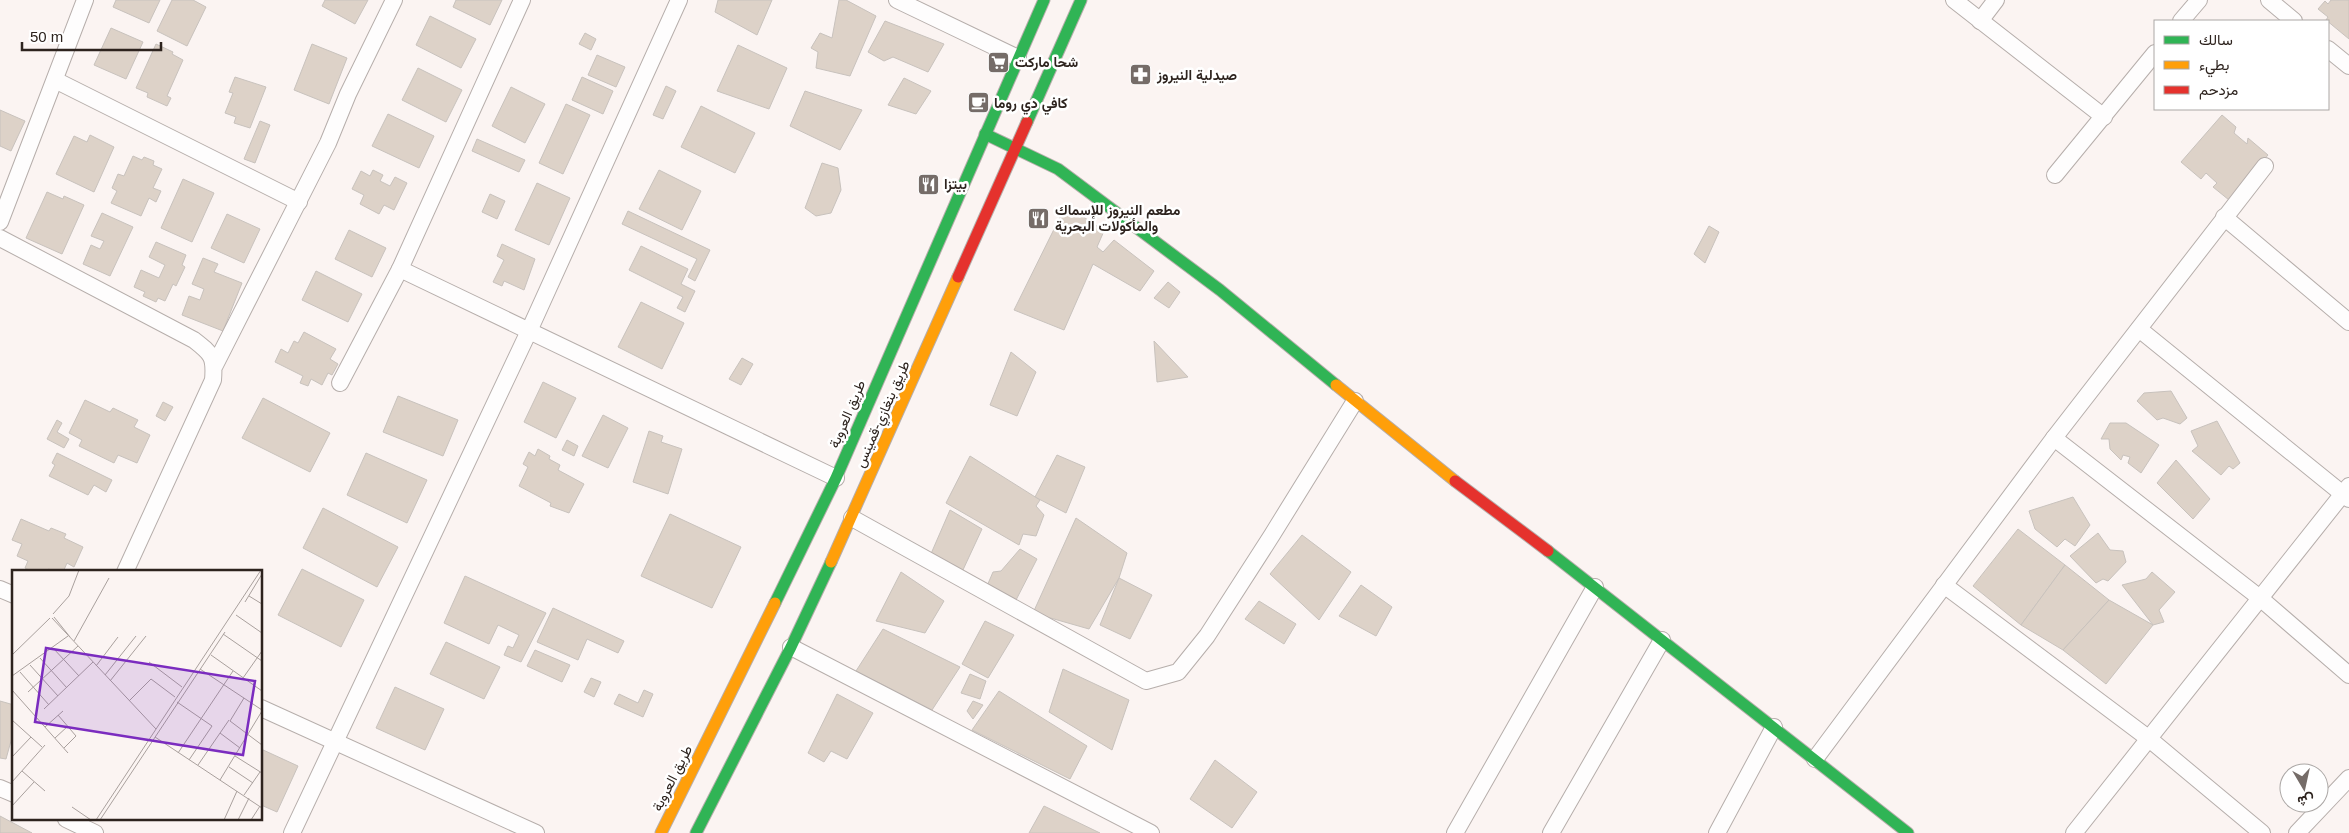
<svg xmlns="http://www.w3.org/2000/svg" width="2349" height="833" viewBox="0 0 2349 833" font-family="Helvetica,Vazirmatn,sans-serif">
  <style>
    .building { fill: #ddd2c8; stroke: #c8c2bd }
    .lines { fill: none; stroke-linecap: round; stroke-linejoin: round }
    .street-casing { stroke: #b6aeab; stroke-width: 18 }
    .fast-casing { stroke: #b6aeab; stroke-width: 13 }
    .slow-casing { stroke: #b6aeab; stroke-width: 13 }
    .jam-casing { stroke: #b6aeab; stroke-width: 13 }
    .street { stroke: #fefdfd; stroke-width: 16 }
    .fast { stroke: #30b455; stroke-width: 11 }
    .slow { stroke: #ff9f0a; stroke-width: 11 }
    .jam { stroke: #e5322d; stroke-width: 11 }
    .labels { text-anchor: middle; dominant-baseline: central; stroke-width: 5; stroke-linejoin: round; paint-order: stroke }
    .poi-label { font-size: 14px; font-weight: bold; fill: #2d231e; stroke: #fff; text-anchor: start }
    .street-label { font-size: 14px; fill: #2d231e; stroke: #fff }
    .inset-road { fill: none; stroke: #a9a09d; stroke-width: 1 }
    .view { fill: #7b2cbf; fill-opacity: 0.15; stroke: #7b2cbf; stroke-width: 2.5 }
    .inset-edge { fill: none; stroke: #2d231e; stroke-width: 2.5 }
  </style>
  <rect width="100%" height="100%" fill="#fbf4f2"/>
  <!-- building -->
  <g class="building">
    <path d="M116 0H160L149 23 113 7Z"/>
    <path d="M172 0H193L206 7 187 46 157 31Z"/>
    <path d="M325 0H368L355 24 322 6Z"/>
    <path d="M456 0H502L490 25 453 7Z"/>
    <path d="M718 0H772L757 35 715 12Z"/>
    <path d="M839 0H846L876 16 850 76 816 68 818 52 811 48 820 33 832 38Z"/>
    <path d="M2331 0H2349V39L2326 20 2328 17 2318 9 2325 1 2328 4Z"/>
    <path d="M430 16 476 39 461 68 416 45Z"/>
    <path d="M885 21 944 44 928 72 893 57 884 61 868 52Z"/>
    <path d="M111 28 143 42 126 79 94 65Z"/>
    <path d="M585 33 596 39 591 50 579 44Z"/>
    <path d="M156 44 173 52 172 54 183 60 167 96 171 98 167 106 147 97 148 93 136 88Z"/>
    <path d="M312 44 347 58 329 104 294 90Z"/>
    <path d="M738 45 787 68 769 109 717 91Z"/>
    <path d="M597 55 625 67 616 87 588 75Z"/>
    <path d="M418 68 462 90 446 122 402 100Z"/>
    <path d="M235 77 266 87 250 128 234 123 236 117 225 113 233 93 229 92Z"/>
    <path d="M582 77 613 91 603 114 572 100Z"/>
    <path d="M904 78 931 91 916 114 888 105Z"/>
    <path d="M666 86 676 91 663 119 653 115Z"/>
    <path d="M511 87 545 104 525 143 492 126Z"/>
    <path d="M805 91 862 110 840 150 790 126Z"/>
    <path d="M566 104 590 115 563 174 539 163Z"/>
    <path d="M701 106 755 133 735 173 681 147Z"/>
    <path d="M0 110 25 121 11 151 0 146Z"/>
    <path d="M388 114 434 136 419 168 372 146Z"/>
    <path d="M2222 115 2236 127 2234 133 2247 144 2248 138 2268 155 2229 200 2213 187 2217 183 2206 173 2201 179 2181 162Z"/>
    <path d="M260 121 270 125 255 163 244 159Z"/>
    <path d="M90 135 114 147 94 192 56 174 74 136 87 142Z"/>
    <path d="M477 139 525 160 519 172 472 151Z"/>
    <path d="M133 156 142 160 144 157 154 161 153 165 162 169 153 188 161 191 156 202 149 198 141 216 111 203 117 191 112 188 118 174 124 176Z"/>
    <path d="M822 163 838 168 841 190 831 213 816 216 805 208Z"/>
    <path d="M373 170 383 175 380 181 390 186 395 177 407 183 394 210 384 205 379 214 360 204 364 195 352 189 361 171 370 176Z"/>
    <path d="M659 170 701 191 682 230 639 209Z"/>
    <path d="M183 179 214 193 192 242 161 228Z"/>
    <path d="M537 183 570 198 549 245 515 230Z"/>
    <path d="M47 192 63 199 64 196 84 205 62 254 26 238Z"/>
    <path d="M490 194 505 201 497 219 482 212Z"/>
    <path d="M1066 205 1104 231 1097 247 1103 252 1114 240 1154 271 1140 291 1093 264 1064 330 1014 310Z"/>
    <path d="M628 211 710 250 695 281 688 277 697 259 622 224Z"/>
    <path d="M102 213 133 227 110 276 83 264 91 245 100 249 104 241 91 236Z"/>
    <path d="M227 214 260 229 244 263 211 248Z"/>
    <path d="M1709 226 1719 232 1705 263 1694 254Z"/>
    <path d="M349 230 386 248 372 277 335 259Z"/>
    <path d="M156 242 186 255 182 265 185 267 176 286 173 284 165 301 158 298 156 302 143 296 145 292 134 287 141 270 159 278 165 265 149 257Z"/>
    <path d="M502 244 535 259 524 290 504 281 502 286 493 282 504 260 497 256Z"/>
    <path d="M641 246 688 269 681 284 695 291 685 312 677 308 683 297 629 270Z"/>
    <path d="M203 258 218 264 214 272 242 283 223 331 182 315 189 296 200 300 204 289 192 284Z"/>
    <path d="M316 271 362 294 348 322 302 300Z"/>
    <path d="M1168 282 1180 292 1169 308 1154 298Z"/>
    <path d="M641 302 684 323 662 369 618 347Z"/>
    <path d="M304 332 336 349 330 359 338 364 332 375 328 373 322 385 311 379 308 386 300 383 303 376 275 362 281 349 288 353 294 341 298 343Z"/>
    <path d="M1154 341 1188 377 1157 382Z"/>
    <path d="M1011 352 1036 372 1017 416 990 405Z"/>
    <path d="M742 358 753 364 741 385 729 379Z"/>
    <path d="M543 382 576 398 556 438 524 422Z"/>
    <path d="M2171 391 2187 418 2180 424 2163 418 2157 420 2137 401 2144 393Z"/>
    <path d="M398 396 458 420 443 456 383 432Z"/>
    <path d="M263 398 330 433 310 472 242 438Z"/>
    <path d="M85 400 110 412 113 408 138 420 134 427 150 435 137 463 118 455 114 463 79 446 82 440 69 433Z"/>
    <path d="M163 402 173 407 165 421 156 416Z"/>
    <path d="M603 415 628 428 608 468 582 456Z"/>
    <path d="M57 420 62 423 57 432 69 439 64 448 47 439Z"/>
    <path d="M2217 421 2240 463 2233 469 2229 466 2221 475 2192 451 2198 446 2191 431Z"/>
    <path d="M2110 423H2126L2159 445 2141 473 2128 463 2130 457 2123 455 2121 460 2110 449 2109 439H2101Z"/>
    <path d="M649 431 663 436 661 442 682 449 668 494 633 482Z"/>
    <path d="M567 440 578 446 574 456 562 450Z"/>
    <path d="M538 449 550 456 549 459 560 465 558 470 584 484 569 513 550 506 551 503 519 486 528 467 523 464 529 452 535 456Z"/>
    <path d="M57 453 112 480 106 492 94 485 88 495 49 476 55 465 52 463Z"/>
    <path d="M366 453 427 480 407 523 347 495Z"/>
    <path d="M1057 455 1085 467 1066 513 1035 497Z"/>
    <path d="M970 456 1040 500 1036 506 1044 515 1036 536 1023 534 1019 545 946 503Z"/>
    <path d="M2176 460 2210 499 2193 519 2157 483Z"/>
    <path d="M2073 497 2090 525 2075 546 2065 539 2057 547 2035 529 2029 511Z"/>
    <path d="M323 508 398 547 377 587 303 548Z"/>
    <path d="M950 510 982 529 962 572 930 556Z"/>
    <path d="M670 514 741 547 712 608 641 576Z"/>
    <path d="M1076 518 1127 553 1119 578 1089 629 1033 613Z"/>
    <path d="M21 519 49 531 51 528 66 534 64 538 83 547 74 567 67 563 63 572 48 569 47 572H33L25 568 28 561 17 556 22 544 12 540Z"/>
    <path d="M2018 529 2065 565 2021 625 1973 586Z"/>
    <path d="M2098 533 2110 550 2123 551 2126 562 2108 581 2103 579 2096 583 2070 556Z"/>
    <path d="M1302 535 1351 572 1319 620 1270 574Z"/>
    <path d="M1020 549 1037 559 1014 604 987 586 993 572 1001 571Z"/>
    <path d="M2065 565 2109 600 2063 650 2021 625Z"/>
    <path d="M302 569 364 600 341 647 278 615Z"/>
    <path d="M901 572 944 601 925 633 876 621Z"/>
    <path d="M2152 572 2175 592 2159 610 2164 622 2153 625 2122 585 2146 579Z"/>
    <path d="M465 576 546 613 521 662 504 655 508 646 513 648 519 635 498 625 489 644 444 623Z"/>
    <path d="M1119 578 1152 595 1130 639 1100 625Z"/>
    <path d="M1361 585 1392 607 1376 636 1339 616Z"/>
    <path d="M2109 600 2153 625 2106 684 2063 650Z"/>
    <path d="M1259 601 1296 624 1284 644 1245 619Z"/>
    <path d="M553 608 624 641 618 653 587 639 578 660 537 642Z"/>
    <path d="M985 621 1014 635 988 678 962 664Z"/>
    <path d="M883 629 960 667 932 710 856 671Z"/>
    <path d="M446 642 500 667 484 699 430 674Z"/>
    <path d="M535 650 570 665 562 682 527 666Z"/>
    <path d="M1063 669 1129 700 1112 750 1049 712Z"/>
    <path d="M970 674 986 681 980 699 961 693Z"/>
    <path d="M591 678 601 682 594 697 584 692Z"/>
    <path d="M395 687 444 709 425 750 376 728Z"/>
    <path d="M644 690 653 694 643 717 614 704 619 694 638 703Z"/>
    <path d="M999 691 1087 746 1070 779 972 730Z"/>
    <path d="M837 694 873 713 847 759 831 751 824 762 808 753Z"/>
    <path d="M0 701 14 705V730L6 759 0 758Z"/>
    <path d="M973 701 983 705 973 719 967 711Z"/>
    <path d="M261 749 298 766 277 812 261 805Z"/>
    <path d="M1215 760 1257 792 1232 828 1190 799Z"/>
    <path d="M1044 806 1100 833H1029Z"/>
    <path d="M0 816 32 833H0Z"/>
  </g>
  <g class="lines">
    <defs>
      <g id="street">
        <path d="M522 0 400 269 836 478"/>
        <path d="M897 0 1018 58"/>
        <path d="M1954 0 2104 117"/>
        <path d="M2269 0 2294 21"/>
        <path d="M1980 21 1996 0"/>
        <path d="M2181 21 2199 0"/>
        <path d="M2328 49 2349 66"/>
        <path d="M55 80 299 202"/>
        <path d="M2055 175 2155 53"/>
        <path d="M2224 217 2349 322"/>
        <path d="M0 222 85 0"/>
        <path d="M0 238 194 340C212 354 215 357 213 380L125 572"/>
        <path d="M2139 329 2349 499"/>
        <path d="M215 365 328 143 348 94 394 0"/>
        <path d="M340 383 400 269"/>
        <path d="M2054 438 2260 598 2349 675"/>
        <path d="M852 518 1146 681 1178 672 1207 636 1272 535 1355 401"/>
        <path d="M1944 585 2148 738 2262 833"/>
        <path d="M0 589 14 595"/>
        <path d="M791 647 1151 833"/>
        <path d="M261 708 536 833"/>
        <path d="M1815 759 2054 438 2265 166"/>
        <path d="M0 788 14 794"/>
        <path d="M66 819 95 833"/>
        <path d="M292 833 529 331 679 0"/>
        <path d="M1455 833 1595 587"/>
        <path d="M1551 833 1662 640"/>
        <path d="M1717 833 1774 727"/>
        <path d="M2074 833 2349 486"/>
        <path d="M2297 833 2349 778"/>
      </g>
      <g id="fast">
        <path d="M1027 122 1081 0"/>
        <path d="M985 134 1058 169 1220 290 1336 385"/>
        <path d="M1548 551 1908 833"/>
        <path d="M775 603 836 478 1044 0"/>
        <path d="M696 833 791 647 831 562"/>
      </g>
      <g id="slow">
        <path d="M1336 385 1455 481"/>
        <path d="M831 562 958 277"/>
        <path d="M661 833 775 603"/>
      </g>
      <g id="jam">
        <path d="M958 277 1027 122"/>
        <path d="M1455 481 1548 551"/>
      </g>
    </defs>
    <!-- street casing -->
    <use href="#street" class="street-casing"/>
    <!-- fast casing -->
    <use href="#fast" class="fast-casing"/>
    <!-- slow casing -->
    <use href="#slow" class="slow-casing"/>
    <!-- jam casing -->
    <use href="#jam" class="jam-casing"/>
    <!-- street -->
    <use href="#street" class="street"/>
    <!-- fast -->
    <use href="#fast" class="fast"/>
    <!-- slow -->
    <use href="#slow" class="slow"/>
    <!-- jam -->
    <use href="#jam" class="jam"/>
  </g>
  <!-- icons -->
  <defs>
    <symbol id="supermarket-square" viewBox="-11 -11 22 22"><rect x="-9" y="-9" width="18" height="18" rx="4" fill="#756c68" stroke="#fff"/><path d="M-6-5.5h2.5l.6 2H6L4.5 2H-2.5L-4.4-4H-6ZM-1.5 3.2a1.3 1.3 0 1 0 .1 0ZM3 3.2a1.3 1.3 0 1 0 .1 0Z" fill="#fff"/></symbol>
    <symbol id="pharmacy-square" viewBox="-11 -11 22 22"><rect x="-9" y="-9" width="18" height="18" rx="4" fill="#756c68" stroke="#fff"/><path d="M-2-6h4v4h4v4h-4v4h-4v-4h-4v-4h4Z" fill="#fff"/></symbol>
    <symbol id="cafe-square" viewBox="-11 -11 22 22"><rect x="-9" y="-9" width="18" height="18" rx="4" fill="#756c68" stroke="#fff"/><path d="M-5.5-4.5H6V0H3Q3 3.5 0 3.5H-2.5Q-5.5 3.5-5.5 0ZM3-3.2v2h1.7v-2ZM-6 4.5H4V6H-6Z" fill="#fff"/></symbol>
    <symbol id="restaurant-square" viewBox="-11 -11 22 22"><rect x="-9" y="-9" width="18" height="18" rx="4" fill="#756c68" stroke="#fff"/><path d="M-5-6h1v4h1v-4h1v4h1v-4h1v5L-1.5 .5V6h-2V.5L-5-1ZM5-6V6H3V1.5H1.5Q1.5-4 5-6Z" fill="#fff"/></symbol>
  </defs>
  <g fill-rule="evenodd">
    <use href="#supermarket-square" x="986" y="50" width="25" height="25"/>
    <use href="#pharmacy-square" x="1128" y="62" width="25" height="25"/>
    <use href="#cafe-square" x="966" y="90" width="25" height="25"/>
    <use href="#restaurant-square" x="916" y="172" width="25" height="25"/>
    <use href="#restaurant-square" x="1026" y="206" width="25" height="25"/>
  </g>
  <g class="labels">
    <!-- poi labels -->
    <g class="poi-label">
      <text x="1015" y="62">شحا ماركت</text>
      <text x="1157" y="75">صيدلية النيروز</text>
      <text x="994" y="103">كافي دي روما</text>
      <text x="944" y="184">بيتزا</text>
      <text x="1055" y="210">مطعم النيروز للإسماك<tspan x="1055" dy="16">والمأكولات البحرية</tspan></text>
    </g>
    <!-- street labels -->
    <g class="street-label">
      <text transform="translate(847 414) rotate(-67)">طريق العروبة</text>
      <text transform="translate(882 414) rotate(-66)">طريق بنغازي-قمينس</text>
      <text transform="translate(672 778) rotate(-63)">طريق العروبة</text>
    </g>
  </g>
  <!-- overview -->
  <g transform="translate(12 570)">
    <rect width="250" height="250" fill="#fbf4f2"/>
    <path class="inset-road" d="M237 26 250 34M233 32 250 4M41 44 57 26 67 0M224 45 250 63M42 47 58 67M40 48 144 159M211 64 250 91M62 71 97 8M41 78 67 106M0 85 38 48M199 85 250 121M28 88 55 118M137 92 170 117M18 95 46 126M84 96 106 67M188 99 250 140M8 102 37 135M93 105 124 66M0 106 56 66M231 108 250 81M98 111 134 66M0 120 56 183M16 122 66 76M232 128 218 151 250 175M117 131 139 109 163 127M165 132 200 156 177 190M32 139 81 92M46 145 64 166 52 178M0 150 30 177M33 157 51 141M208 163 228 178M143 167 250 238M43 168 56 156M166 183 221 101M223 186 250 203M0 187 19 167M186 195 217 150M217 197 241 213M10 201 33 221M208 210 250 141M0 212 33 175M232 225 248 202M0 236 22 212M60 237 79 250M84 250 249 0M88 250 213 62M212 250 225 221M226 250 237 228M239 250 248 236"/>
    <path class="view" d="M34 78 243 111 231 185 23 152Z"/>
    <rect width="250" height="250" class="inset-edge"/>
  </g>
  <!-- legend -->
  <rect x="2154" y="20" width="175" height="90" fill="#ffffff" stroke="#aba7a5"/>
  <rect x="2164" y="36" width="25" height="8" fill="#30b455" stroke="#aba7a5"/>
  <text x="2199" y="45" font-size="15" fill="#2d231e">سالك</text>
  <rect x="2164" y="61" width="25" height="8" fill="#ff9f0a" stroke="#aba7a5"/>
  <text x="2199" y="70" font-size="15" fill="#2d231e">بطيء</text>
  <rect x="2164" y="86" width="25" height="8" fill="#e5322d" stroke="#aba7a5"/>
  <text x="2199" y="95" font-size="15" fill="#2d231e">مزدحم</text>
  <!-- north arrow -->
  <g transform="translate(2304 788) rotate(171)"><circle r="24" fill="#ffffff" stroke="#aba7a5"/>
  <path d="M0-4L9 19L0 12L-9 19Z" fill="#756c68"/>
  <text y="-8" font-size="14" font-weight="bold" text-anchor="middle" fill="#2d231e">ش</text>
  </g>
  <!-- scale -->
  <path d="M22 42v8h139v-8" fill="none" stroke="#2d231e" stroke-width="2.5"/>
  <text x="30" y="42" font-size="15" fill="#2d231e" stroke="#ffffff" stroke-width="4" paint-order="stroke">50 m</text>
</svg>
